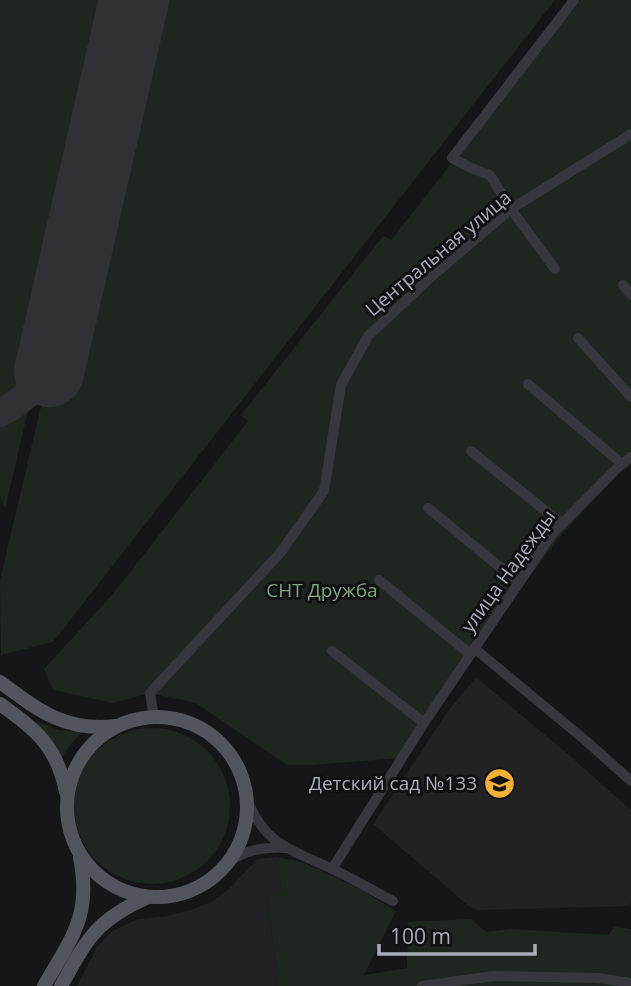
<svg xmlns="http://www.w3.org/2000/svg" width="631" height="986" viewBox="0 0 631 986" font-family="'Open Sans',sans-serif">
  <style>
    .built { fill: #222225 }
    .green { fill: #1e261f }
    .lines { fill: none; stroke-linecap: round; stroke-linejoin: round }
    .taxiway { stroke: #303135; stroke-width: 28 }
    .runway { stroke: #303135; stroke-width: 70 }
    .street { stroke: #37383d; stroke-width: 10 }
    .primary { stroke: #53555c; stroke-width: 14 }
    .labels { text-anchor: middle; dominant-baseline: central; stroke-width: 6; stroke-linejoin: round; paint-order: stroke }
    .street-label { font-size: 19px; fill: #a8adb8; stroke: #111113 }
    .park-label { font-size: 19px; fill: #7fa381; stroke: #111113 }
    .poi-label { font-size: 19px; fill: #a8adb8; stroke: #111113; text-anchor: end }
  </style>
  <rect width="100%" height="100%" fill="#161618"/>
  <!-- built -->
  <g class="built">
    <path d="M476 677 570 756 631 810V903L628 906 478 910 470 907 373 824 448 711Z"/>
    <path d="M277 857 282 893 267 896 278 986H77L97 947 112 931 138 919 167 916 194 909 213 901 229 889 257 859Z"/>
  </g>
  <!-- green -->
  <g class="green">
    <path d="M0 0H123L41 357C32 383 26 397 0 409Z"/>
    <path d="M137 0H555L53 642 1 655 0 580Z"/>
    <path d="M580 0H631V461L560 536 532 573 401 758 311 765H287L196 703 150 693 113 703 53 690 44 669 113 594 248 421 241 415 383 236 391 240Z"/>
    <path d="M30 402 5 509 0 495V421L9 418Z"/>
    <path d="M37 721 58 730 82 732 69 746 59 763 34 725Z"/>
    <circle cx="152" cy="806" r="78"/>
    <path d="M277 857 305 863 360 889 396 911 364 975 407 968 408 922 471 919 486 932 511 929 609 935 614 927 631 929V986H278L267 895 282 893Z"/>
  </g>
  <g class="lines">
    <!-- taxiway -->
    <path class="taxiway" d="M0 413C20 403 34 389 49 372"/>
    <!-- runway -->
    <path class="runway" d="M49 372 134 0"/>
    <!-- street -->
    <g class="street">
      <path d="M555 269 511 209 490 175 471 168 452 158 574 0"/>
      <path d="M623 285 631 295"/>
      <path d="M578 338 631 397"/>
      <path d="M528 384 622 464"/>
      <path d="M471 451 562 524"/>
      <path d="M428 508 519 583"/>
      <path d="M379 580 470 654"/>
      <path d="M474 648 585 740 631 781"/>
      <path d="M332 651 424 723"/>
      <path d="M154 718 150 693 281 552 324 491 341 385 368 336 432 276 511 209 631 134"/>
      <path d="M247 799C264 844 290 849 330 868 352 878 372 890 393 901"/>
      <path d="M228 862C246 850 263 847 285 848"/>
      <path d="M332 869 424 723 552 534 618 467 631 457"/>
      <path d="M422 986 493 976 598 978 631 983"/>
    </g>
    <!-- primary -->
    <g class="primary">
      <path d="M0 682C38 710 65 732 116 726"/>
      <path d="M0 704C36 730 57 746 66 792"/>
      <circle cx="157" cy="807" r="90"/>
      <path d="M44 986C71 939 92 915 80 858"/>
      <path d="M61 986C87 939 96 920 148 897"/>
    </g>
  </g>
  <!-- icons -->
  <defs>
    <symbol id="school-disc" viewBox="-11 -11 22 22"><circle r="9.5" fill="#f2b134" stroke="#111113"/><path d="M0-5L7-2L0 1L-7-2ZM-4 1L0 2.5L4 1V4Q0 6-4 4Z" fill="#111"/></symbol>
  </defs>
  <g fill-rule="evenodd">
    <use href="#school-disc" x="482" y="766" width="35" height="35"/>
  </g>
  <g class="labels">
    <!-- street labels -->
    <g class="street-label">
      <text transform="translate(438 253) rotate(-40)">Центральная улица</text>
      <text transform="translate(508 571) rotate(-54)">улица Надежды</text>
    </g>
    <!-- park labels -->
    <g class="park-label">
      <text x="322" y="590">СНТ Дружба</text>
    </g>
    <!-- poi labels -->
    <g class="poi-label">
      <text x="477" y="783">Детский сад №133</text>
    </g>
  </g>
  <!-- scale -->
  <path d="M379 944v10h156v-10" fill="none" stroke="#a8adb8" stroke-width="3.5"/>
  <text x="390" y="944" font-size="21" fill="#a8adb8" stroke="#111113" stroke-width="5" paint-order="stroke">100 m</text>
</svg>
